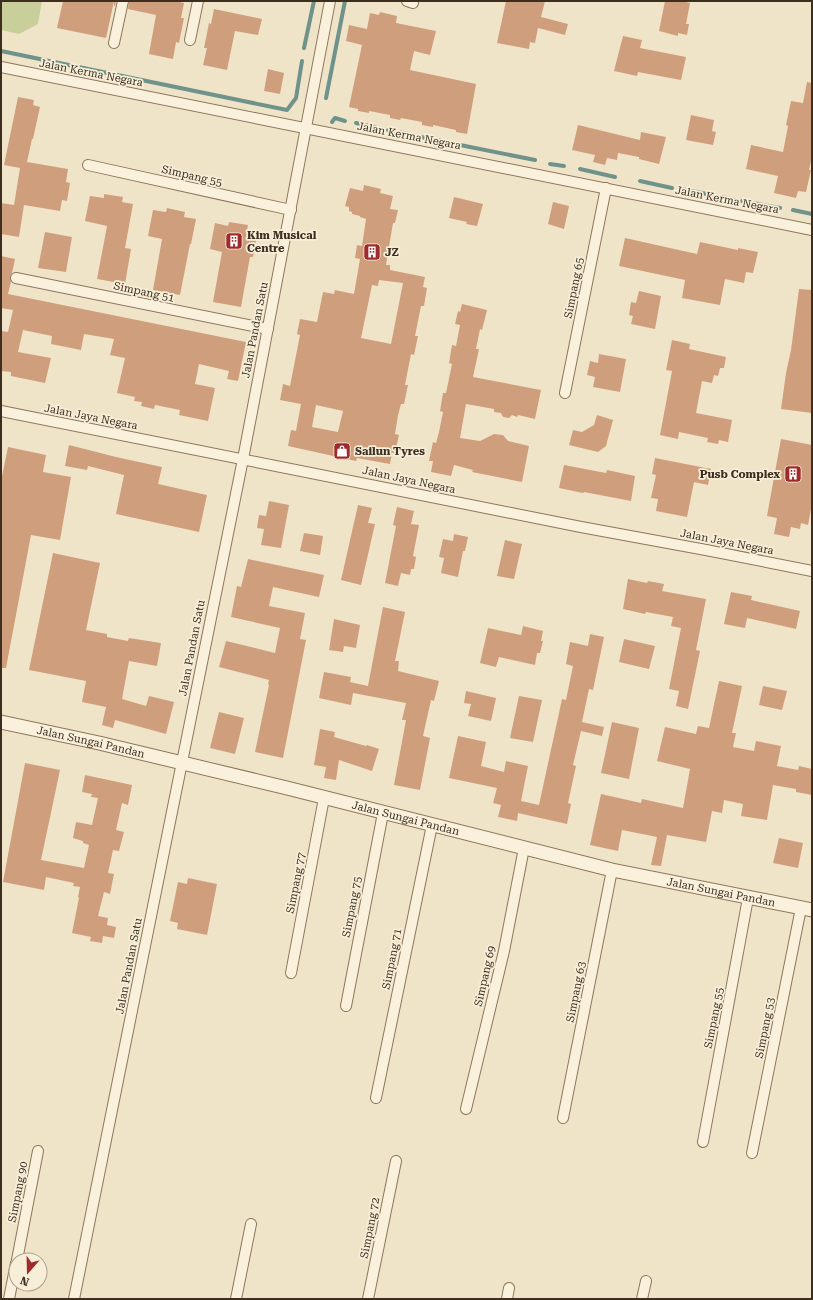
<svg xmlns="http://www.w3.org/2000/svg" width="813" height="1300" viewBox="0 0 813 1300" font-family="'Roboto Serif',serif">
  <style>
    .green { fill: #c9cf9b }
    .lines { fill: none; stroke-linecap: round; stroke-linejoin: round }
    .stream { stroke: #6f938a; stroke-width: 4 }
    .building { fill: #cf9f7d; fill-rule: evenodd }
    .minor-casing { stroke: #8d765c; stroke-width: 12 }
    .tertiary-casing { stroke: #8d765c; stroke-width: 15 }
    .minor { stroke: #faf1dc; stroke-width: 10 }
    .tertiary { stroke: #faf1dc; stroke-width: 13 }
    .labels { text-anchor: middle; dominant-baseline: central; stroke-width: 3.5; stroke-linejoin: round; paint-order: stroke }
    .street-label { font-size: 11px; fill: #3d2e20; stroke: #f7eed8 }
    .poi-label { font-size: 11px; font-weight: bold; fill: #3d2e20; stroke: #f7eed8; text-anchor: start }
  </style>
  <rect width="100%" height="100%" fill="#f0e4c8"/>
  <!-- green -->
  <path class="green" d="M1 1H42L38 24 19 34 1 30Z"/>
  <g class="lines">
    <!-- stream -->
    <g class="stream">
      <path d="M304 48 314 1"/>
      <path d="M1 51 287 110 296 98 302 61"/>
      <path d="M326 98 345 1"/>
      <path d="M332 122 335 118 345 121"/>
      <path d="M356 123 375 127"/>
      <path d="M388 130 408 134"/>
      <path d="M421 137 442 141"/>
      <path d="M455 144 535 160"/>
      <path d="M550 164 564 166"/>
      <path d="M580 169 615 177"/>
      <path d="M640 181 672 188"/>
      <path d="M681 189 712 195"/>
      <path d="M722 197 734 200"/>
      <path d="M742 201 780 208"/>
      <path d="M793 210 812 214"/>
    </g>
  </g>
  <!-- building -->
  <g class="building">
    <path d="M63 1H116L115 6H114V1L106 38 57 28Z"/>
    <path d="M129 1H176L184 3 181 18H184L179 43 176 42 173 59 149 54 156 15 128 9Z"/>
    <path d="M506 1H545L541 17 568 24 565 35 538 28 535 43 530 42 529 49 497 43Z"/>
    <path d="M665 1H682L690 3 686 24H689L687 35 678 33V36L659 31Z"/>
    <path d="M214 9 262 19 258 35 235 31 227 70 203 65 207 48H204L209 23 211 24Z"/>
    <path d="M380 12 397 16 396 23 436 31 430 55 414 51 410 70 476 84 467 134 456 132V130L433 125V127L422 125V122L401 118 400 120 390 118V115L369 111V113L358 111V109L349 107 362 45 346 41 349 25 367 29 370 13 379 15Z"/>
    <path d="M623 36 642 40 640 48 686 57 681 80 638 72 637 76 614 71Z"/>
    <path d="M268 69 284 73 280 94 264 91Z"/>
    <path d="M807 82 812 83V157L809 170H811L806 192 798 191 796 198 774 193 778 176 746 169 751 145 783 152 788 126 786 125 791 101 803 103Z"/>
    <path d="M18 97 34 100 33 105 40 107 33 139H32L27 162 68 169 66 182 70 183 67 201 62 200 60 211 24 205 19 237 1 234V203L14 205 20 168 4 165Z"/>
    <path d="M691 115 714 120 712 131 716 132 713 145 686 140Z"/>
    <path d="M578 125 640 140 641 132 666 137 659 164 639 159V157L618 153 617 160 607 158 605 165 593 162 595 155 572 150Z"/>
    <path d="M364 185 381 189 380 193 393 196 390 209 398 210 395 223H393L386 265H390V270L425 277 423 287 427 288 424 306H421L415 336H418L414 355 411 354 405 385H408L404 404H401L398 415 395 434 399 435 395 453H392L390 464 357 458 356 461 288 446 291 430 296 431 301 404 280 400 283 384 290 386 300 335 297 334 300 319 317 322 323 292 334 294 335 290 354 294 360 259 355 258 357 245 362 246 366 219 360 217V216L352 214V212L349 211V207L345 206 350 188 363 191ZM379 280 403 283 391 344 361 338 372 285 378 286ZM316 405 343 411 338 432 312 427Z"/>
    <path d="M104 194 123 197 122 202 133 204 125 248 131 249 125 284 97 279 107 226 85 221 90 196 104 198Z"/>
    <path d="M454 197 483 204 477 226 466 224 467 222 449 218Z"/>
    <path d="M553 202 569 206 564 229 548 224Z"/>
    <path d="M167 208 185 212 184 217 196 219 191 244H190L180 295 153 290 162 239 148 236 153 210 166 212Z"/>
    <path d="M229 222 248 225 247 230 258 232 253 257H250L241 307 213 302 222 252 210 249 215 223 228 226Z"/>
    <path d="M45 232 72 237 66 272 38 268Z"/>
    <path d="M625 238 697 254 700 242 738 250V248L758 252 753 273 746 272 744 283 725 279 720 305 682 298 685 280 619 266Z"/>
    <path d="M1 256 15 259 12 273 10 277 11 282 8 294 246 342 238 381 227 379 229 371 199 364 195 384 215 388 208 421 179 415 180 410 155 405 154 409 141 406 142 402 134 401 135 397 117 393 125 358 110 355 114 339 84 334 81 350 51 344 52 336 23 330 18 352 51 358 45 383 11 376V372L1 371V331L8 332 13 310 1 308Z"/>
    <path d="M799 289 812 290V413L781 409 786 373 791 350Z"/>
    <path d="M639 291 661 296 655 329 631 324 633 316 629 315 631 302 636 303Z"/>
    <path d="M462 304 487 310 482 330 480 329 476 349H479L473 377 541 390 535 419 518 415 517 417 512 415 509 418 503 417 501 413 494 412V409L466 404 460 438 480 441 494 434 503 435 508 441 529 446 522 482 472 472 473 470 454 465 451 476 431 472 433 461H429L433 442 436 443 439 432 443 412 440 411 443 393H446L452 364 449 363 452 345 456 346 460 325 455 324 458 311 460 312Z"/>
    <path d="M672 340 690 344 689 349 726 357 724 368H720L718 376 714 375 712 383 702 381 696 413 732 420 728 442 719 440 718 444 707 442 708 438 679 432 678 439 660 435 672 371 666 370Z"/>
    <path d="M599 354 626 359 620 392 593 387 595 377 587 375 590 361 598 363Z"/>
    <path d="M597 415 613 420 606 446 598 452 569 445 573 430 582 432 594 425Z"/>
    <path d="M781 439 812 445V504L808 525 801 523 800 529 791 527 789 537 774 534 777 518 767 516Z"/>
    <path d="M69 445 116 457 162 467 158 484 207 495 199 532 116 514 124 475 88 466 87 470 65 466Z"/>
    <path d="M8 447 46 455 43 472 71 477 60 540 31 535 6 668H1V481Z"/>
    <path d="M655 458 711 469 708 485 694 482 687 517 656 511 658 499 651 498 656 475 652 474Z"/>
    <path d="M564 465 606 473 607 470 635 476 631 501 584 492 583 493 559 488Z"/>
    <path d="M269 501 289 505 281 548 261 545 264 529 257 528 259 515 266 516Z"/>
    <path d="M358 505 372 508 368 523 375 524 361 585 341 580Z"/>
    <path d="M397 507 414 511 411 524 419 525 413 556 416 557 414 569H411L410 575 401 573 398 586 385 583 396 526 393 525Z"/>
    <path d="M304 533 323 536 320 555 300 551Z"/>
    <path d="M454 534 468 537 465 551H463L458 577 441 573 444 558 439 557 443 539 453 541Z"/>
    <path d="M505 540 522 544 514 579 497 576Z"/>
    <path d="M53 553 100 563 86 630 107 634V637L128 641 129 638 161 643 157 666 129 661 122 699 146 706 149 696 174 702 166 734 115 720 113 728 102 725 106 707 82 702 86 681 29 670Z"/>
    <path d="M248 559 324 575 319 597 273 587 269 606 305 613 300 639 306 640 283 758 255 752 269 685 268 684 269 680 219 667 226 641 275 653 280 628 231 617 237 586 241 587Z"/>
    <path d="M628 579 647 583 648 581 664 584 662 591 706 599 696 650 700 651 688 709 676 706 679 691 669 689 681 628 671 626 673 617 646 612 645 614 623 609Z"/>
    <path d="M731 592 752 596 751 600 800 611 796 629 747 618 745 628 724 624Z"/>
    <path d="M383 607 405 612 395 661H399L398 671 439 681 434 701 431 700 423 736 430 738 420 790 394 785 406 720H402L406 703 353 693 351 705 319 698 324 672 351 677 350 682 368 686Z"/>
    <path d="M334 619 360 625 356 648 344 646 343 652 329 650Z"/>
    <path d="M523 626 543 631 541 641H543L540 653H537L535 665 499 657 496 667 480 663 488 628 521 635Z"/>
    <path d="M590 634 604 637 593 690 589 689 582 722 604 727 602 736 581 731 573 765 576 766 568 803 571 804 567 824 518 813 517 821 498 817 501 805 493 803 497 788 449 778 458 736 486 742 481 766 504 772 506 761 528 766 521 801 539 805 562 699 566 700 573 666 566 664 570 642 588 646Z"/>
    <path d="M624 639 655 646 649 669 619 662Z"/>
    <path d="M719 681 742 686 732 733H736L733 747 754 751 756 741 781 746 777 766 798 770 799 766 812 769V795L796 792V789L773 785 767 820 741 816 743 804 724 800 722 813 712 811 706 842 667 835 661 866 651 865 657 837 622 830 618 851 590 845 601 794 641 803 642 799 683 808 690 769 657 761 665 727 696 734 698 726 709 728Z"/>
    <path d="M763 686 787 691 782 710 759 705Z"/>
    <path d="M466 691 496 698 491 721 468 716 471 704 464 703Z"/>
    <path d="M519 696 542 700 533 742 510 738Z"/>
    <path d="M219 712 244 718 235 754 210 748Z"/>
    <path d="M612 722 639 728 629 779 601 773Z"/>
    <path d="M320 729 335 732 334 737 366 746 367 745 379 749 372 771 339 760 336 780 324 778 326 767 314 765Z"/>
    <path d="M25 763 60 770 41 860 84 868 89 845 83 843V841L73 838 76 822 92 825 98 798 91 797 92 794 82 792 85 775 132 785 128 805 122 803 116 830 124 832 119 851 113 850 108 873 114 874 110 894 104 892 98 916 108 918 107 925 116 927 114 938 103 936 102 943 90 941 91 937 72 933 79 898 78 897 80 887 73 886 74 883 46 877 44 890 3 882Z"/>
    <path d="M779 838 803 843 798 868 773 863Z"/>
    <path d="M188 878 217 884 207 935 177 929 178 923 170 921 178 882 187 884Z"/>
  </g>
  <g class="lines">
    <defs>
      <g id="minor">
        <path d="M407 1 413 3"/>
        <path d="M190 40 198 1"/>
        <path d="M114 43 123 1"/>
        <path d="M1 67 812 230"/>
        <path d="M88 165 291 210"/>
        <path d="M16 278 268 329"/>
        <path d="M565 393 606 188"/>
        <path d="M1 411 581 527 706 550 812 571"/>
        <path d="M291 973 324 798"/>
        <path d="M346 1006 383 813"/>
        <path d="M376 1098 432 825"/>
        <path d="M466 1109 504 951 524 848"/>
        <path d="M563 1118 612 870"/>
        <path d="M703 1142 748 898"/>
        <path d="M752 1153 801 908"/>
        <path d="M17 1260 38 1151"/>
        <path d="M9 1299 16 1263"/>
        <path d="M74 1299 243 459 330 1"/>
        <path d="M236 1299 251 1224"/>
        <path d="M368 1299 396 1161"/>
        <path d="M507 1299 509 1288"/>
        <path d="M642 1299 646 1281"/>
      </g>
      <g id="tertiary">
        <path id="s1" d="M1 722 99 743 287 788 612 870 812 910"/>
      </g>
    </defs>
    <!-- minor casing -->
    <use href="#minor" class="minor-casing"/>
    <!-- tertiary casing -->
    <use href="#tertiary" class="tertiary-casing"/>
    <!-- minor -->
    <use href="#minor" class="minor"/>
    <!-- tertiary -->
    <use href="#tertiary" class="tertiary"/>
  </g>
  <!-- icons -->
  <defs>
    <symbol id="building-square" viewBox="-11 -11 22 22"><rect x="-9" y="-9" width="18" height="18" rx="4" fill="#9e2a2b" stroke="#f7eed8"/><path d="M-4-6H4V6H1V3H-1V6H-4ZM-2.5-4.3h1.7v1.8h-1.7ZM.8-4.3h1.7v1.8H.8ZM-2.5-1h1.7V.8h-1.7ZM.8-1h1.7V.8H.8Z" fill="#fff"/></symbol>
    <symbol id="shop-square" viewBox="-11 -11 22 22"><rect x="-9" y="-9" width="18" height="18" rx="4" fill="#9e2a2b" stroke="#f7eed8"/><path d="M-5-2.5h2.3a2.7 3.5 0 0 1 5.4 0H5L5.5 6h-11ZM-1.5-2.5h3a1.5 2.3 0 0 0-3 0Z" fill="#fff"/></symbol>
  </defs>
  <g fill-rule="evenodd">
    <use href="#building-square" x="224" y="231" width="20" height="20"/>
    <use href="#building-square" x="362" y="242" width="20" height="20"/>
    <use href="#shop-square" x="332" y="441" width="20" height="20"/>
    <use href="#building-square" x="783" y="464" width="20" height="20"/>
  </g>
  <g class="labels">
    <!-- street labels -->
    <g class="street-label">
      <text transform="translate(91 73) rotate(11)">Jalan Kerma Negara</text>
      <text transform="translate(409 136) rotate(11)">Jalan Kerma Negara</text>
      <text transform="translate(192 176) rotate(13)">Simpang 55</text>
      <text transform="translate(727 200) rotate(11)">Jalan Kerma Negara</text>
      <text transform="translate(574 288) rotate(-79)">Simpang 65</text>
      <text transform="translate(144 292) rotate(12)">Simpang 51</text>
      <text transform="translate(255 330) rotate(-79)">Jalan Pandan Satu</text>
      <text transform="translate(91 417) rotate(11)">Jalan Jaya Negara</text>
      <text transform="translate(409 480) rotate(12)">Jalan Jaya Negara</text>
      <text transform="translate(727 542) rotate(11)">Jalan Jaya Negara</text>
      <text transform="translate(192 648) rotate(-79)">Jalan Pandan Satu</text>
      <text stroke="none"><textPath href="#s1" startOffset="92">Jalan Sungai Pandan</textPath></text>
      <text stroke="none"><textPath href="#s1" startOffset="416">Jalan Sungai Pandan</textPath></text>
      <text transform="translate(296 883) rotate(-79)">Simpang 77</text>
      <text stroke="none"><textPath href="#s1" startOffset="740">Jalan Sungai Pandan</textPath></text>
      <text transform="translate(352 907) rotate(-79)">Simpang 75</text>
      <text transform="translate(392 959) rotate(-79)">Simpang 71</text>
      <text transform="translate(129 966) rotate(-79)">Jalan Pandan Satu</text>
      <text transform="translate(485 976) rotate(-77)">Simpang 69</text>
      <text transform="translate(576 992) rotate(-79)">Simpang 63</text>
      <text transform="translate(714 1018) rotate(-79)">Simpang 55</text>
      <text transform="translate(765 1028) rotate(-79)">Simpang 53</text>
      <text transform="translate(18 1192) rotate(-79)">Simpang 90</text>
      <text transform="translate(370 1228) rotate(-79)">Simpang 72</text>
    </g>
    <!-- poi labels -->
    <g class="poi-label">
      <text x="247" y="235">Kim Musical<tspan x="247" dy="13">Centre</tspan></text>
      <text x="385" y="252">JZ</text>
      <text x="355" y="451">Sailun Tyres</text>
      <text x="780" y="474" text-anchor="end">Pusb Complex</text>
    </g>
  </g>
  <!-- border -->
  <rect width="813" height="1300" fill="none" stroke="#3d2e20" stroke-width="4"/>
  <!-- north arrow -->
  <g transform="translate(28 1272) rotate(200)"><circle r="19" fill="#f7eed8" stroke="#ada18e"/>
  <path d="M0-3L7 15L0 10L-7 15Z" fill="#9e2a2b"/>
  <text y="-6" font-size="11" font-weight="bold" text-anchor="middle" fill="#3d2e20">N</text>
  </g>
</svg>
